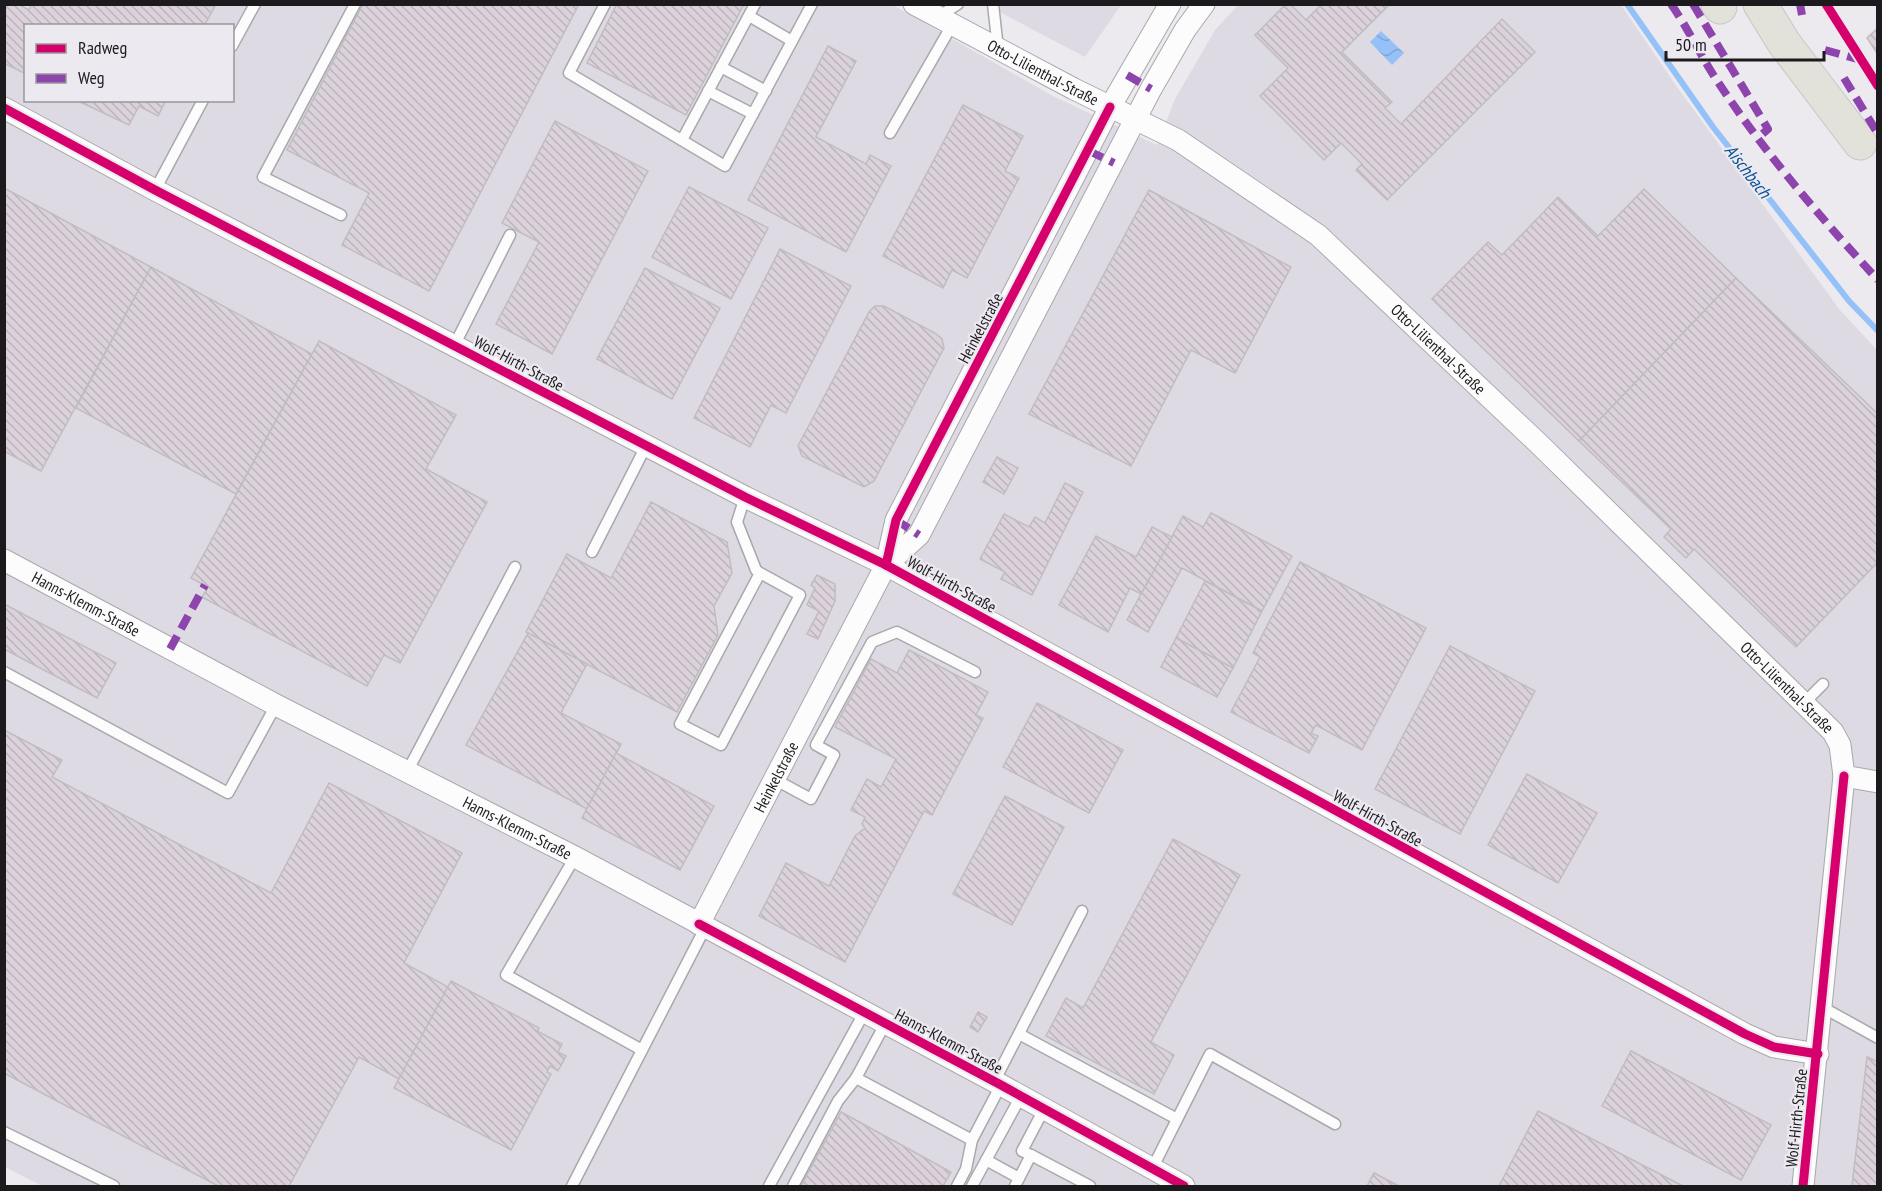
<svg xmlns="http://www.w3.org/2000/svg" width="1882" height="1191" viewBox="0 0 1882 1191" font-family="'PT Sans Narrow',sans-serif">
  <style>
    .built { fill: #dedae4; fill-rule: evenodd }
    .water { fill: url(#water-waves) }
    .lines { fill: none; stroke-linecap: round; stroke-linejoin: round }
    .stream { stroke: #94c1f7; stroke-width: 6 }
    .building { fill: url(#building-back-hatch); stroke: #bfbdc0; stroke-width: 1.5 }
    .lane-casing { stroke: #a9a8ab; stroke-width: 13 }
    .street-casing { stroke: #a9a8ab; stroke-width: 23 }
    .primary-casing { stroke: #c6c6c8; stroke-width: 35 }
    .lane { stroke: #fcfcfd; stroke-width: 10 }
    .street { stroke: #fcfcfd; stroke-width: 21 }
    .primary { stroke: #e3e2da; stroke-width: 33 }
    .quiet { stroke: #8e44ad; stroke-width: 8; stroke-dasharray: 15 8; stroke-linecap: butt }
    .cycleway-casing { stroke: #ece9f0; stroke-width: 13 }
    .cycleway { stroke: #d6006c; stroke-width: 9 }
    .labels { text-anchor: middle; dominant-baseline: central; stroke-width: 4.5; stroke-linejoin: round; paint-order: stroke }
    .street-label { font-size: 16px; fill: #1c1a1d; stroke: #ece9f0 }
    .water-label { font-size: 18px; font-style: italic; fill: #0a5394; stroke: #ece9f0 }
  </style>
  <defs>
    <pattern id="water-waves" width="16" height="10" patternUnits="userSpaceOnUse" patternTransform="scale(1.5)"><rect width="16" height="10" fill="#94c1f7"/><path d="M0 5q4-4 8 0t8 0" fill="none" stroke="#7fa5d3"/></pattern>
    <pattern id="building-back-hatch" width="6" height="6" patternUnits="userSpaceOnUse" patternTransform="scale(1.5)"><rect width="6" height="6" fill="#dcd2db"/><path d="M-1 5l2 2M0 0l6 6M5-1l2 2" fill="none" stroke="#bcb4bc"/></pattern>
  </defs>
  <rect width="100%" height="100%" fill="#eceaef"/>
  <!-- built -->
  <g class="built">
    <path d="M4 5H893L1051 95 1157 145 1175 99 1215 30 1238 5H1621L1677 87 1840 310 1877 350V1186H42L5 1167ZM26 26H232V100H26Z"/>
    <path d="M986 5H1121L1085 57Z"/>
  </g>
  <!-- water -->
  <path class="water" d="M1381 31 1404 53 1392 65 1370 42Z"/>
  <g class="lines">
    <!-- stream -->
    <path class="stream" d="M1627 4 1713 127 1849 301 1878 331"/>
  </g>
  <!-- building -->
  <g class="building">
    <path d="M6 4H18L29 10 32 4 215 6 204 26H26V74L4 63Z"/>
    <path d="M363 4H579L429 291 342 245 369 193 287 150Z"/>
    <path d="M617 4H744L686 115 587 63Z"/>
    <path d="M1286 4H1290L1306 20 1322 4H1390L1342 52 1392 102 1385 108 1401 124 1502 19 1535 52 1387 200 1356 170 1362 164 1341 143 1324 160 1260 96 1288 68 1255 35Z"/>
    <path d="M1878 28V55L1867 38Z"/>
    <path d="M828 46 856 61 816 137 866 164 870 155 891 166 846 252 748 200Z"/>
    <path d="M76 100H166L158 116 139 106 129 125Z"/>
    <path d="M963 105 1023 136 1005 171 1019 178 967 278 952 270 943 288 883 256Z"/>
    <path d="M555 121 648 171 552 354 496 324 539 242 502 223Z"/>
    <path d="M689 187 768 228 731 299 652 257Z"/>
    <path d="M4 188 151 267 41 471 4 451Z"/>
    <path d="M1644 189 1736 278 1579 441 1432 299 1488 242 1502 255 1558 197 1598 236Z"/>
    <path d="M1149 190 1291 267 1235 373 1191 350 1131 466 1029 414Z"/>
    <path d="M780 249 851 286 786 413 771 405 750 447 694 418Z"/>
    <path d="M151 267 312 354 236 494 76 408Z"/>
    <path d="M645 268 720 308 672 399 597 359Z"/>
    <path d="M1736 278 1878 414V562L1796 647 1694 549 1686 558 1664 537 1671 529 1579 441Z"/>
    <path d="M875 306H884L935 333 942 339 944 348 874 481 864 487 802 456 798 446 869 312Z"/>
    <path d="M319 341 456 415 426 469 487 502 400 663 384 655 367 686 202 597 208 587 191 578Z"/>
    <path d="M997 457 1018 468 1004 494 983 482Z"/>
    <path d="M1065 483 1083 492 1032 595 1001 579 1005 572 980 559 1004 514 1029 527 1035 517 1045 523Z"/>
    <path d="M651 502 727 542 732 573 714 606 718 635 677 712 526 632 567 554 611 578Z"/>
    <path d="M1211 513 1292 556 1262 611 1182 568 1148 632 1127 620 1183 516 1203 527Z"/>
    <path d="M1152 527 1172 537 1141 594 1130 588 1108 632 1059 605 1096 536 1136 557Z"/>
    <path d="M1300 562 1426 628 1362 750 1316 725 1311 733 1318 736 1309 753 1231 712 1260 657 1253 653Z"/>
    <path d="M817 575 835 584V601L818 639 807 634 819 611 807 605 815 588 811 585Z"/>
    <path d="M1205 581 1262 611 1233 668 1176 638Z"/>
    <path d="M4 604 116 663 97 698 4 649Z"/>
    <path d="M528 633 587 664 561 713 621 744 587 809 466 745Z"/>
    <path d="M1176 638 1233 668 1217 697 1161 667Z"/>
    <path d="M1450 646 1535 691 1460 834 1375 789Z"/>
    <path d="M909 650 988 692 976 715 983 718 932 815 924 811 845 962 759 916 786 863 829 886 855 836 865 828 862 824 865 817 851 810 867 779 881 787 896 759 835 727 871 659 897 673Z"/>
    <path d="M1037 703 1123 750 1089 813 1003 767Z"/>
    <path d="M4 730 62 760 52 777 271 893 329 783 462 853 404 963 448 987 399 1079 359 1057 289 1186H218L4 1073Z"/>
    <path d="M616 753 714 806 680 870 582 818Z"/>
    <path d="M1527 774 1597 813 1558 883 1488 845Z"/>
    <path d="M1005 796 1064 827 1012 925 953 894Z"/>
    <path d="M1173 839 1240 875 1151 1042 1174 1055 1154 1094 1046 1036 1066 998 1083 1008Z"/>
    <path d="M451 981 539 1028 537 1031 562 1044 558 1052 566 1056 558 1071 550 1066 547 1072 551 1074 511 1150 394 1088Z"/>
    <path d="M978 1012 987 1017 978 1032 970 1027Z"/>
    <path d="M1631 1051 1771 1125 1741 1180 1602 1106Z"/>
    <path d="M1867 1057 1878 1062V1186H1852Z"/>
    <path d="M1538 1111 1683 1186H1499Z"/>
    <path d="M841 1112 951 1172 943 1186H801Z"/>
    <path d="M1374 1173 1399 1186H1367Z"/>
  </g>
  <g class="lines">
    <defs>
      <g id="lane">
        <path d="M605 4 569 73 725 166 812 4"/>
        <path d="M993 4 998 49"/>
        <path d="M749 16 792 41"/>
        <path d="M938 17 958 4"/>
        <path d="M232 46 255 4"/>
        <path d="M721 67 766 91"/>
        <path d="M708 91 753 114"/>
        <path d="M890 133 952 25"/>
        <path d="M682 140 755 4"/>
        <path d="M155 190 203 100"/>
        <path d="M341 215 263 177 355 4"/>
        <path d="M454 346 510 235"/>
        <path d="M745 497 737 522 756 570 760 573 800 595 721 745 680 724 760 573"/>
        <path d="M592 552 646 446"/>
        <path d="M4 672 228 793 276 705"/>
        <path d="M1804 703 1823 684"/>
        <path d="M407 772 515 567"/>
        <path d="M774 779 811 799 834 755 816 745 872 642 897 632 975 672"/>
        <path d="M575 857 506 975 642 1050"/>
        <path d="M1822 1007 1878 1038"/>
        <path d="M1019 1034 1177 1119"/>
        <path d="M856 1078 972 1140"/>
        <path d="M994 1082 1082 911"/>
        <path d="M4 1132 114 1186"/>
        <path d="M1031 1155 1090 1186"/>
        <path d="M986 1160 1019 1178"/>
        <path d="M1152 1169 1210 1054 1335 1124"/>
        <path d="M572 1186 705 928"/>
        <path d="M769 1186 864 1013"/>
        <path d="M793 1186 838 1101 856 1078 885 1024"/>
        <path d="M957 1186 966 1169 972 1140 1001 1085"/>
        <path d="M972 1186 1021 1096"/>
        <path d="M1015 1186 1031 1155 1022 1151 1044 1109"/>
      </g>
      <g id="street">
        <path id="s1" d="M914 4 1074 89 1178 140 1318 235 1539 444 1833 732 1840 745 1844 776 1878 782"/>
        <path d="M4 108 155 190 745 497 886 565 1745 1034 1774 1047 1818 1054"/>
        <path id="s2" d="M4 560 276 705 575 857 1001 1085 1184 1186"/>
        <path d="M886 565 919 535 1151 89 1185 30 1204 4"/>
        <path id="s3" d="M699 924 886 565 896 520 1110 107 1170 4"/>
        <path d="M1803 1186 1844 776"/>
      </g>
      <g id="primary">
        <path d="M1718 4 1720 7"/>
        <path d="M1760 4 1784 43 1860 143"/>
      </g>
    </defs>
    <!-- lane casing -->
    <use href="#lane" class="lane-casing"/>
    <!-- street casing -->
    <use href="#street" class="street-casing"/>
    <!-- primary casing -->
    <use href="#primary" class="primary-casing"/>
    <!-- lane -->
    <use href="#lane" class="lane"/>
    <!-- street -->
    <use href="#street" class="street"/>
    <!-- primary -->
    <use href="#primary" class="primary"/>
    <!-- quiet -->
    <g class="quiet">
      <path d="M1671 4C1688 28 1700 55 1716 79 1763 151 1820 217 1878 280"/>
      <path d="M1693 4 1768 129 1758 138"/>
      <path d="M1800 4 1802 15"/>
      <path d="M1825 50 1861 60"/>
      <path d="M1127 75 1151 89"/>
      <path d="M1844 78 1878 134"/>
      <path d="M1089 151 1114 163"/>
      <path d="M896 520 919 535"/>
      <path d="M170 649 205 585"/>
    </g>
    <defs>
      <g id="cycleway">
        <path d="M1826 4 1878 86"/>
        <path d="M4 108 155 190 745 497 886 565 1745 1034 1774 1047 1818 1054"/>
        <path d="M886 565 896 520 1110 107"/>
        <path d="M699 924 1001 1085 1184 1186"/>
        <path d="M1803 1186 1844 776"/>
      </g>
    </defs>
    <!-- cycleway casing -->
    <use href="#cycleway" class="cycleway-casing"/>
    <!-- cycleway -->
    <use href="#cycleway" class="cycleway"/>
  </g>
  <g class="labels">
    <!-- street labels -->
    <g class="street-label">
      <text stroke="none"><textPath href="#s1" startOffset="146">Otto-Lilienthal-Straße</textPath></text>
      <text transform="translate(980 328) rotate(-62)">Heinkelstraße</text>
      <text stroke="none"><textPath href="#s1" startOffset="632">Otto-Lilienthal-Straße</textPath></text>
      <text transform="translate(519 363) rotate(28)">Wolf-Hirth-Straße</text>
      <text transform="translate(952 584) rotate(29)">Wolf-Hirth-Straße</text>
      <text stroke="none"><textPath href="#s2" startOffset="93">Hanns-Klemm-Straße</textPath></text>
      <text stroke="none"><textPath href="#s1" startOffset="1118">Otto-Lilienthal-Straße</textPath></text>
      <text stroke="none"><textPath href="#s3" startOffset="166">Heinkelstraße</textPath></text>
      <text transform="translate(1378 818) rotate(29)">Wolf-Hirth-Straße</text>
      <text stroke="none"><textPath href="#s2" startOffset="579">Hanns-Klemm-Straße</textPath></text>
      <text transform="translate(949 1041) rotate(28)">Hanns-Klemm-Straße</text>
      <text transform="translate(1796 1118) rotate(-84)">Wolf-Hirth-Straße</text>
    </g>
    <!-- water labels -->
    <g class="water-label">
      <text transform="translate(1748 171) rotate(52)">Aischbach</text>
    </g>
  </g>
  <!-- border -->
  <rect width="1882" height="1191" fill="none" stroke="#1c1a1d" stroke-width="12"/>
  <!-- legend -->
  <rect x="24" y="24" width="210" height="78" fill="#ece9f0" stroke="#99969c" stroke-width="1.5"/>
  <rect x="36" y="44" width="30" height="9" fill="#d6006c" stroke="#99969c" stroke-width="1.5"/>
  <text x="78" y="54" font-size="18" fill="#1c1a1d">Radweg</text>
  <rect x="36" y="74" width="30" height="9" fill="#8e44ad" stroke="#99969c" stroke-width="1.5"/>
  <text x="78" y="84" font-size="18" fill="#1c1a1d">Weg</text>
  <!-- scale -->
  <path d="M1666 51v9h158v-9" fill="none" stroke="#1c1a1d" stroke-width="3"/>
  <text x="1675" y="51" font-size="18" fill="#1c1a1d" stroke="#ece9f0" stroke-width="4.5" paint-order="stroke">50 m</text>
</svg>
